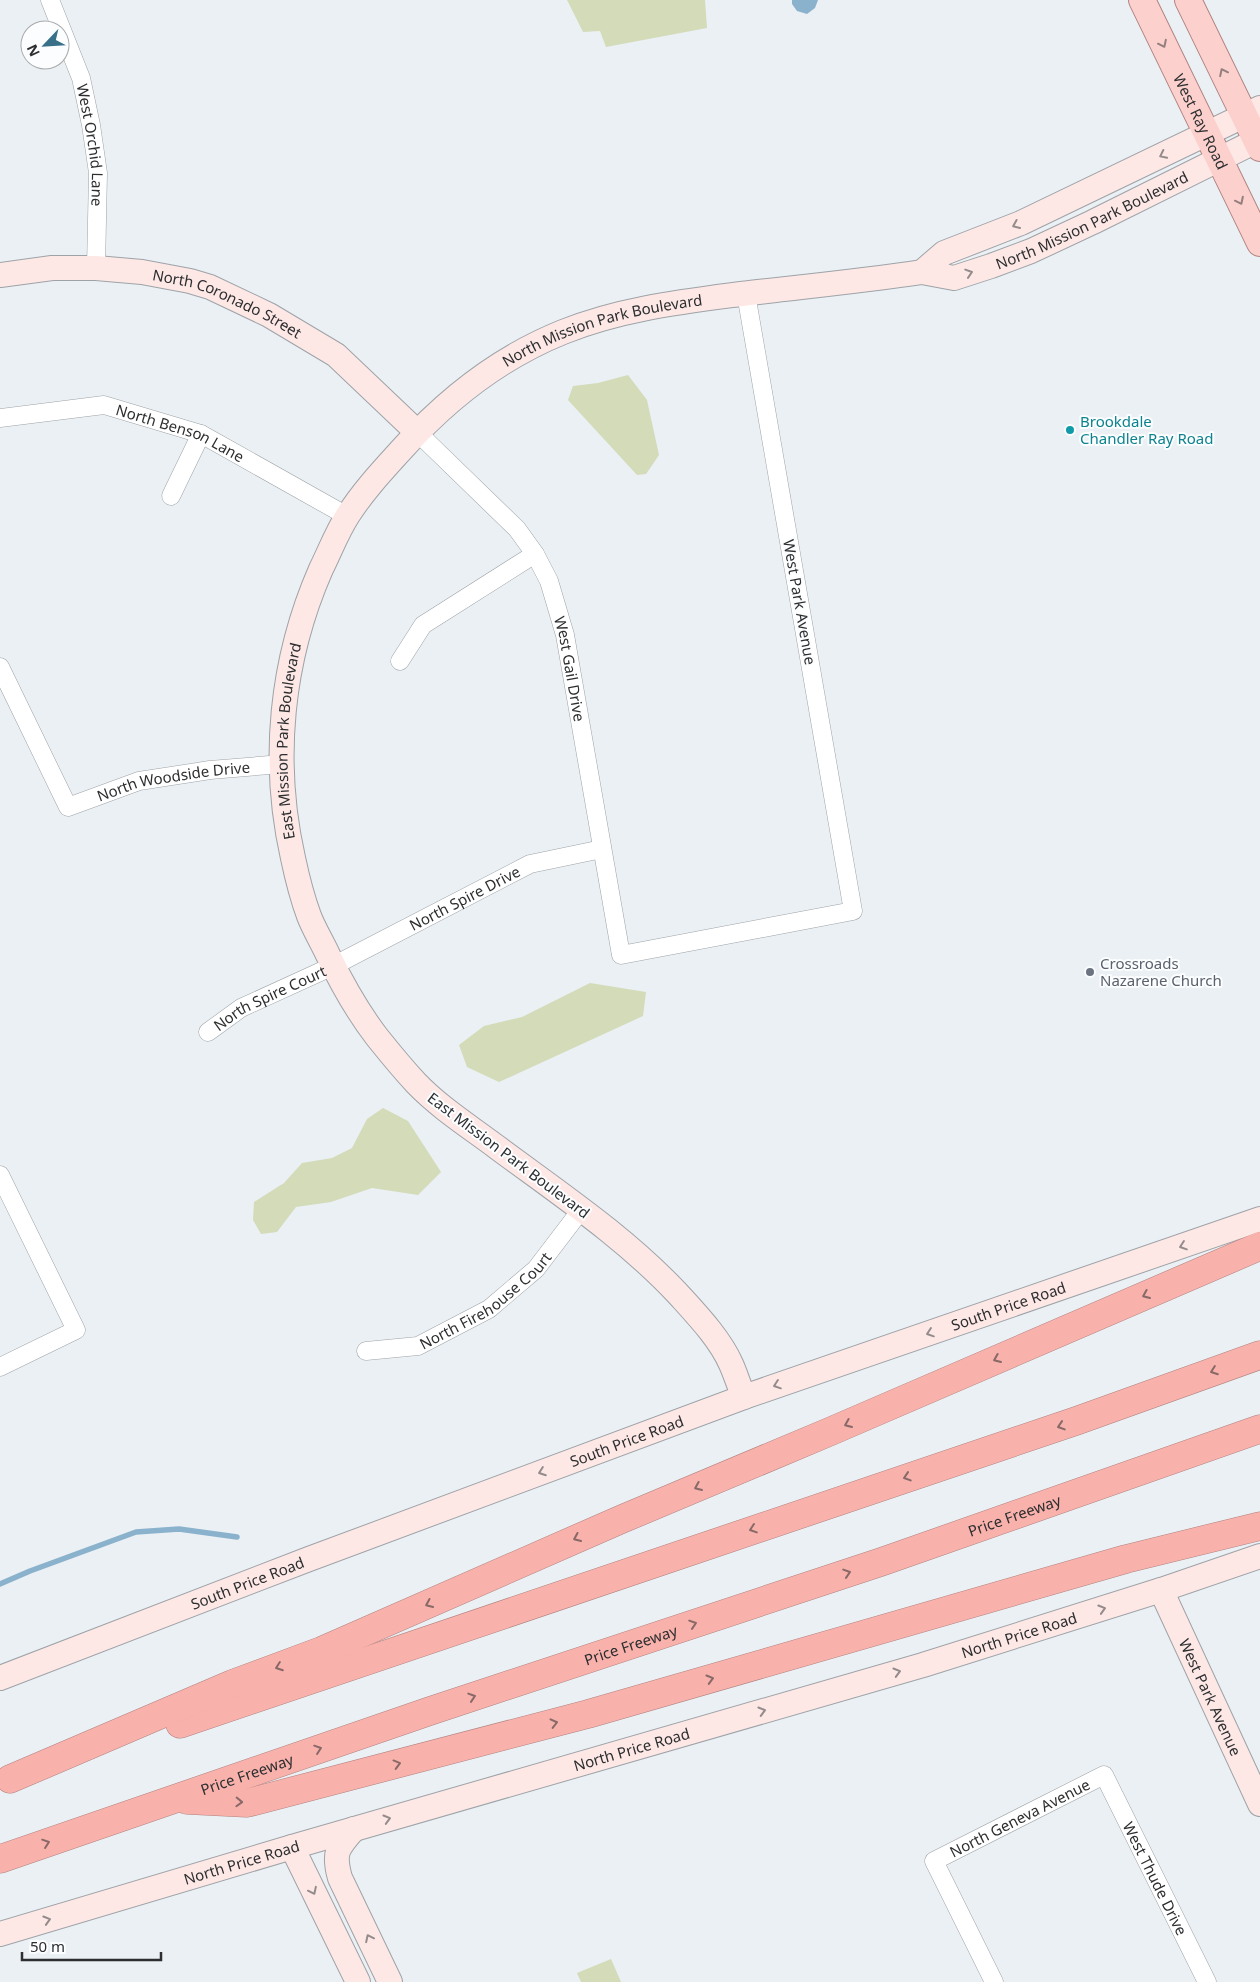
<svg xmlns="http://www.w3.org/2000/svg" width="1260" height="1982" viewBox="0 0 1260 1982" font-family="'Noto Sans',sans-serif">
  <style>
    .green { fill: #d3dbb9 }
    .water { fill: #8ab2cc }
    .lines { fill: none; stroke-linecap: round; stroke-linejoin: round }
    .stream { stroke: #8ab2cc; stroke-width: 5.5 }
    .street-casing { stroke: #9ea3a7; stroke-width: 19 }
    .secondary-casing { stroke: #9ea3a7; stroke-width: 26 }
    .primary-casing { stroke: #b18380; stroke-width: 28 }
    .highway-casing { stroke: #b18380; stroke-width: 29 }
    .street { stroke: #fff; stroke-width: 18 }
    .secondary { stroke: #fde8e6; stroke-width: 24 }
    .primary { stroke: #fbd0cd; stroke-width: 26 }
    .highway { stroke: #f8b1ab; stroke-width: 28 }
    .oneway { stroke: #947f7e }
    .oneway2 { stroke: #948b8b }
    .oneway3 { stroke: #886967 }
    .culture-dot { fill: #0f9aa8; stroke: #fbfdfe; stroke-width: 2 }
    .worship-dot { fill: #6b7280; stroke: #fbfdfe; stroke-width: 2 }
    .labels { text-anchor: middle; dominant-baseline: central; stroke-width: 4; stroke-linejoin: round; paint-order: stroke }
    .street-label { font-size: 15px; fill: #2c2e30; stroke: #fbfdfe }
    .culture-label { font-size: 15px; fill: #0d838f; stroke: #fbfdfe; text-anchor: start }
    .worship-label { font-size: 15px; fill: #5b616d; stroke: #fbfdfe; text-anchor: start }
  </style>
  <rect width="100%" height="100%" fill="#ebf0f4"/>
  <!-- green -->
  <g class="green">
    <path d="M567 0H705L707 28 606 47 600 31 583 32Z"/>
    <path d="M628 375 647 400 659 455 646 474 637 475 568 400 573 386 598 383Z"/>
    <path d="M590 983 646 992 643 1016 499 1082 467 1067 459 1045 484 1026 522 1017Z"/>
    <path d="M383 1108 408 1121 441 1172 418 1195 372 1188 331 1202 296 1207 277 1232 261 1234 253 1220 254 1202 284 1183 302 1163 332 1158 352 1148 367 1119Z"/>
    <path d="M611 1959 621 1982H581L577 1973Z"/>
  </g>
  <!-- water -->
  <path class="water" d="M792 0H818L815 8 807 14 797 11 792 4Z"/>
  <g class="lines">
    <!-- stream -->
    <path class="stream" d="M0 1584 30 1571 136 1532 179 1529 237 1537"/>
    <defs>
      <g id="street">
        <path id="s1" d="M50 0 81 78 91 125 98 173 96 268"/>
        <path id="s2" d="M0 418 104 405 201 434 347 516"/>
        <path id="s3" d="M417 432 517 529 535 554 549 581 565 635 621 955 853 911 746 294"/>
        <path d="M171 496 201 434"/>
        <path d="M400 661 423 625 535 554"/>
        <path id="s4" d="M0 667 68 807 139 781 210 770 282 764"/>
        <path id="s5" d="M208 1032 241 1008 333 966 530 864 602 849"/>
        <path d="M0 1175 76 1330 0 1367"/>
        <path id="s6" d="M366 1351 418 1346 489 1309 536 1269 581 1210"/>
        <path id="s7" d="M994 1982 934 1861 1104 1775 1207 1982"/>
      </g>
      <g id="secondary">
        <path d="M922 272 944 253 1021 223 1260 108"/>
        <path id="s8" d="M0 275 52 268H96L142 272 190 281 210 287 269 315 336 355 417 432"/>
        <path id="s9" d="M744 1397C739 1386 736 1375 731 1364 720 1339 698 1316 679 1295 626 1238 560 1194 498 1148 470 1127 440 1108 416 1083 403 1069 389 1052 377 1037 357 1011 342 984 328 955 322 942 314 929 309 916 302 897 297 877 293 858 271 761 281 660 321 569 330 551 337 532 348 515 364 490 384 469 403 448 448 398 501 357 563 332 620 309 680 302 741 294 801 287 862 281 922 272L954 278 991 266 1031 251 1093 222 1260 139"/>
        <path id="s10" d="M1161 1590 1260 1804"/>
        <path id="s11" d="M0 1678 309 1559 744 1397 1260 1219"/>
        <path d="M354 1829C337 1848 333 1853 340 1878L390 1982"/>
        <path d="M292 1847 358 1982"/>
        <path id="s12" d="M0 1934 292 1847 923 1665 1161 1590 1260 1556"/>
      </g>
      <g id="primary">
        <path id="s13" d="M1142 0 1260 243"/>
        <path d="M1188 0 1260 148"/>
      </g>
      <g id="highway">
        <path d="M180 1724 1076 1421 1260 1355"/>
        <path d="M10 1779 232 1684 321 1651 622 1519 829 1432 1260 1246"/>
        <path d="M187 1800 247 1803 588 1714 1126 1559 1260 1526"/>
        <path id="s14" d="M0 1859 430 1711 881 1562 1260 1429"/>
      </g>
    </defs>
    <!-- street casing -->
    <use href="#street" class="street-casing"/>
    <!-- secondary casing -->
    <use href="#secondary" class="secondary-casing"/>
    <!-- primary casing -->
    <use href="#primary" class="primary-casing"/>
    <!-- highway casing -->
    <use href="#highway" class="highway-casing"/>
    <!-- street -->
    <use href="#street" class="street"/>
    <!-- secondary -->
    <use href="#secondary" class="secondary"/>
    <!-- primary -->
    <use href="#primary" class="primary"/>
    <!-- highway -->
    <use href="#highway" class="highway"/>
  </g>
  <!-- one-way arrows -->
  <defs><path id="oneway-chevron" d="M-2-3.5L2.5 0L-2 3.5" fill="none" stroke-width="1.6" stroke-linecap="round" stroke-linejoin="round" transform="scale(1.25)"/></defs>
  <g class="oneway">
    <use href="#oneway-chevron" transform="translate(1163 44) rotate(64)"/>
    <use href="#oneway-chevron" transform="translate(1223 72) rotate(-116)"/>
    <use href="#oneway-chevron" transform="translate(1240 201) rotate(64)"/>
  </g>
  <g class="oneway2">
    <use href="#oneway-chevron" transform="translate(1163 155) rotate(154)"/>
    <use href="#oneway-chevron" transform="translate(1016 225) rotate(157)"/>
    <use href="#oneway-chevron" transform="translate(969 273) rotate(-18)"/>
    <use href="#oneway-chevron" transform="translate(1183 1246) rotate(161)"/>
    <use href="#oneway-chevron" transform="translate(930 1333) rotate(161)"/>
    <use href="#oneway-chevron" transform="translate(777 1385) rotate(161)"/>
    <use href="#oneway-chevron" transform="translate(542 1472) rotate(160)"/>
    <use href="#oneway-chevron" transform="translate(1102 1609) rotate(-17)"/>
    <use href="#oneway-chevron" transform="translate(897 1672) rotate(-16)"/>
    <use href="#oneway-chevron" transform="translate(762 1711) rotate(-16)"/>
    <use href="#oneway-chevron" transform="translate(387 1819) rotate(-16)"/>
    <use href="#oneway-chevron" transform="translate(313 1891) rotate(64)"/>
    <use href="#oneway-chevron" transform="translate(47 1920) rotate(-17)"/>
    <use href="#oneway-chevron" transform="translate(369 1938) rotate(-116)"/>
  </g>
  <g class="oneway3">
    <use href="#oneway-chevron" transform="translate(1146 1295) rotate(157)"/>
    <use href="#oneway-chevron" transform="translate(997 1359) rotate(157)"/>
    <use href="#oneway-chevron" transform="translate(1214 1371) rotate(160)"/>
    <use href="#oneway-chevron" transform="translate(848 1424) rotate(157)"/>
    <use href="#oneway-chevron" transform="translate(1061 1426) rotate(162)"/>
    <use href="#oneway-chevron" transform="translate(907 1477) rotate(162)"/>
    <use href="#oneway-chevron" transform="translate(698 1487) rotate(157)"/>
    <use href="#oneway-chevron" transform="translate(753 1529) rotate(161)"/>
    <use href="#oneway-chevron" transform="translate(577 1538) rotate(156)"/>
    <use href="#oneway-chevron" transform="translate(847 1573) rotate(-18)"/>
    <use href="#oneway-chevron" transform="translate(429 1604) rotate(156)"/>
    <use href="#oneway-chevron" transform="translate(693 1624) rotate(-18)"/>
    <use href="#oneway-chevron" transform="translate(279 1667) rotate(160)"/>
    <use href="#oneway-chevron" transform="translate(710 1679) rotate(-16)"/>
    <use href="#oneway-chevron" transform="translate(472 1697) rotate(-18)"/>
    <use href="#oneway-chevron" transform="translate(554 1723) rotate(-14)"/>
    <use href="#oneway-chevron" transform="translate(318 1749) rotate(-19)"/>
    <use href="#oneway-chevron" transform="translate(397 1764) rotate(-15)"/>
    <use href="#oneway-chevron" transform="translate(239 1802) rotate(2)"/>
    <use href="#oneway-chevron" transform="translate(46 1843) rotate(-19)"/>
  </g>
  <!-- markers -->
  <circle class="culture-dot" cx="1070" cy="430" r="5"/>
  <circle class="worship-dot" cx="1090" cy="972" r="5"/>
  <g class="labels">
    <!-- street labels -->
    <g class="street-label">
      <text stroke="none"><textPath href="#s13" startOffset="135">West Ray Road</textPath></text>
      <text stroke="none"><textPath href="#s1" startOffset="152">West Orchid Lane</textPath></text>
      <text stroke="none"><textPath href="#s9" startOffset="1909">North Mission Park Boulevard</textPath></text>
      <text stroke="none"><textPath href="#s8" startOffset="234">North Coronado Street</textPath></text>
      <text stroke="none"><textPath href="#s9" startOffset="1400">North Mission Park Boulevard</textPath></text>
      <text stroke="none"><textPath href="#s2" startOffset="186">North Benson Lane</textPath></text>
      <text transform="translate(800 602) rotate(80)">West Park Avenue</text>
      <text stroke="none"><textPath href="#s3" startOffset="291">West Gail Drive</textPath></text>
      <text stroke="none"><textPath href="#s9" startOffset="838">East Mission Park Boulevard</textPath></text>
      <text stroke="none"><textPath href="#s4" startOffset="265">North Woodside Drive</textPath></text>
      <text stroke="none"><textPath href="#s5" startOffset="290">North Spire Drive</textPath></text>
      <text stroke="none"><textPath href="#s5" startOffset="71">North Spire Court</textPath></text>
      <text transform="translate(509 1155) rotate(37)">East Mission Park Boulevard</text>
      <text stroke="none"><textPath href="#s6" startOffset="134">North Firehouse Court</textPath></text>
      <text stroke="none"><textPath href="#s11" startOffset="1075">South Price Road</textPath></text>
      <text stroke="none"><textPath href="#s11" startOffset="670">South Price Road</textPath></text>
      <text stroke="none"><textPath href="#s14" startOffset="1071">Price Freeway</textPath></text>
      <text stroke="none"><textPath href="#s11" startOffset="265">South Price Road</textPath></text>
      <text stroke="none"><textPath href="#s12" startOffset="1062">North Price Road</textPath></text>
      <text stroke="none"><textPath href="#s14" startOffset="666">Price Freeway</textPath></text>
      <text stroke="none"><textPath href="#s10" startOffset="118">West Park Avenue</textPath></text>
      <text stroke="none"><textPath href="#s12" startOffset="658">North Price Road</textPath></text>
      <text stroke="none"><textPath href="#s14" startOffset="261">Price Freeway</textPath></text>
      <text stroke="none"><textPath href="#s7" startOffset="231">North Geneva Avenue</textPath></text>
      <text stroke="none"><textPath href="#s12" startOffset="252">North Price Road</textPath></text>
      <text stroke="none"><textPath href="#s7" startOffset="441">West Thude Drive</textPath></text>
    </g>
    <!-- culture labels -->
    <g class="culture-label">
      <text x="1080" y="421">Brookdale<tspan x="1080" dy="17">Chandler Ray Road</tspan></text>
    </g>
    <!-- worship labels -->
    <g class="worship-label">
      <text x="1100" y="963">Crossroads<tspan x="1100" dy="17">Nazarene Church</tspan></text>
    </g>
  </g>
  <!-- north arrow -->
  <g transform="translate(45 45) rotate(245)"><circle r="24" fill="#fbfdfe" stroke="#a8aaac"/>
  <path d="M0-4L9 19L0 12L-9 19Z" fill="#38708a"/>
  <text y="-8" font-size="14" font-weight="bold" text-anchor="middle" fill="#2c2e30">N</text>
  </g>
  <!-- scale -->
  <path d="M22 1952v8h139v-8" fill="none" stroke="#2c2e30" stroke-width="2.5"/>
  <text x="30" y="1952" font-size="15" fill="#2c2e30" stroke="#fbfdfe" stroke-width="4" paint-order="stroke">50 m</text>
</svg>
